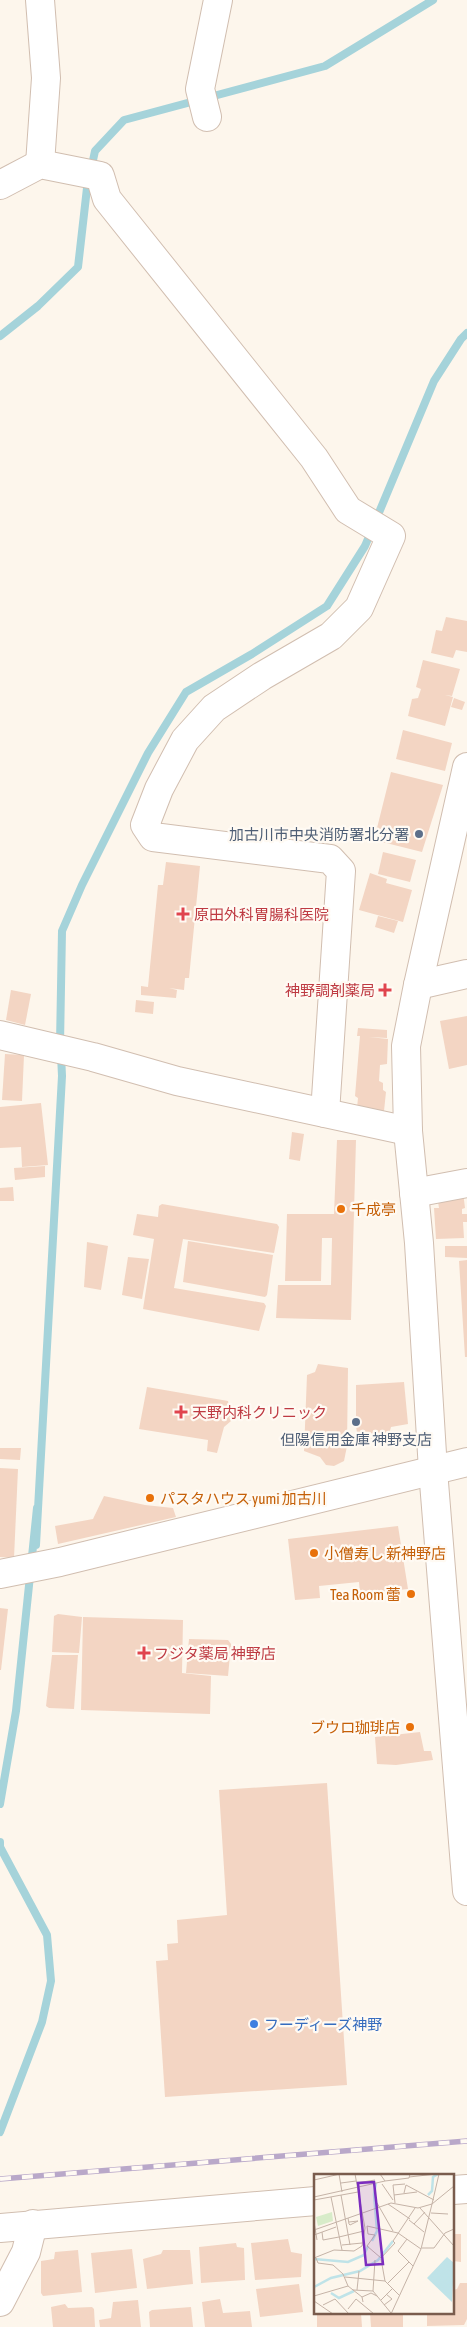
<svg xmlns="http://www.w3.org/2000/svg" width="467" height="2327" viewBox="0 0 467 2327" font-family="'Asap Condensed','Noto Sans JP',sans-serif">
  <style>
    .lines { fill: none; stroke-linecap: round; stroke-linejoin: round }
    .stream { stroke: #a5d3da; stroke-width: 8 }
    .building { fill: #f3d5c3 }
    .minor-casing { stroke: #d1beb0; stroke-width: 30 }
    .minor { stroke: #fff; stroke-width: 28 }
    .rail-casing { stroke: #b9a8c9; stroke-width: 5.5 }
    .rail { stroke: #fffaf3; stroke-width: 4; stroke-dasharray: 11; stroke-linecap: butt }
    .service-dot { fill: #5c6f8a; stroke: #fffaf3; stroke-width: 2 }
    .health-dot { fill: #e0444e; stroke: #fffaf3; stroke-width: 2 }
    .food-dot { fill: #e8710a; stroke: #fffaf3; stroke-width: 2 }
    .shop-dot { fill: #3f7fe0; stroke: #fffaf3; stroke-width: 2 }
    .labels { text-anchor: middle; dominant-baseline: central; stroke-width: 4.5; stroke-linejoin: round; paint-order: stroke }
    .service-label { font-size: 15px; fill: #4e5e75; stroke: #fffaf3; text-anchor: end }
    .health-label { font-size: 15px; fill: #be3a42; stroke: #fffaf3; text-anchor: start }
    .food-label { font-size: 15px; fill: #c56008; stroke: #fffaf3; text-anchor: start }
    .shop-label { font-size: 15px; fill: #366cbe; stroke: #fffaf3; text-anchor: start }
    .inset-river { fill: none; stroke: #bfe3e8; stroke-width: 2.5 }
    .inset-road { fill: none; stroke: #c5b3a7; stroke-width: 1 }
    .view { fill: #7b2cbf; fill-opacity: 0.15; stroke: #7b2cbf; stroke-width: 2.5 }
    .inset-edge { fill: none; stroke: #7a5c4d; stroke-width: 2.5 }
  </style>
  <rect width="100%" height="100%" fill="#fdf6ec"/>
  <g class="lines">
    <!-- stream -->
    <g class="stream">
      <path d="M0 336 38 306 78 267 87 188 95 151 124 120 325 66 433 0"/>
      <path d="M60 1044 62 931 82 885 148 753 186 692 252 654 327 606 365 546 434 381 461 339 467 333"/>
      <path d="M0 1804 16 1711 37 1508 36 1545 62 1076 61 1055"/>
      <path d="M0 1842V1847L47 1935 51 1981 42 2022 0 2132"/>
    </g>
  </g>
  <!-- building -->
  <g class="building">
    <path d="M446 617 467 621V652L456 650 453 658 431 653 436 630 442 631Z"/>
    <path d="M423 660 460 669 452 696 445 695 453 697 445 726 408 716 412 699 418 698 421 689 416 687Z"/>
    <path d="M454 698 465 702 462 710 451 707Z"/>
    <path d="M403 730 452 743 445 771 396 759Z"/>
    <path d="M391 772 443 785 422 852 374 840Z"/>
    <path d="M383 852 416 860 410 882 378 874Z"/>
    <path d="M166 862 200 866 189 978H185L184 990 169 988 177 990 176 998 141 995V986L148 987 158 885H163Z"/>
    <path d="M370 873 387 879 386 883 412 890 403 922 359 910Z"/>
    <path d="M378 916 398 921 394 933 375 927Z"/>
    <path d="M11 990 31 994 25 1025 6 1020Z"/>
    <path d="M136 1000 154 1002 153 1014 135 1012Z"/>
    <path d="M467 1016V1065L449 1069 440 1021Z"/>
    <path d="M358 1028 387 1030V1038L369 1037 388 1039 387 1064 380 1065 379 1081 383 1083V1090L386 1092 384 1111 357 1108 358 1098 355 1096 360 1036H357Z"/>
    <path d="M5 1054 24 1055 22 1101 2 1100Z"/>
    <path d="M41 1103 48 1165 22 1167 21 1147 0 1148V1107Z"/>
    <path d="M292 1132 304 1134 300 1161 289 1159Z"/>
    <path d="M337 1140H356L351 1320 276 1318 278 1285H331L332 1238H322L321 1281H285L287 1214H334Z"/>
    <path d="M45 1166V1177L15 1180 14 1168Z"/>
    <path d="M13 1187 14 1201H0V1188Z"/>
    <path d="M463 1192 465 1208 462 1209V1214H467V1222H463L464 1238 436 1239 434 1208H439L437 1195Z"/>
    <path d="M162 1204 277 1224 279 1227 274 1253 183 1239 174 1288 264 1303 266 1306 259 1331 143 1309 154 1239 133 1235 137 1214 158 1217 159 1206Z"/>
    <path d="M188 1241 273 1255 267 1295 265 1297 183 1282Z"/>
    <path d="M87 1242 108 1246 101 1290 84 1287Z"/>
    <path d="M445 1246H467V1258L445 1257Z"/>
    <path d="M128 1257 149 1259 142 1299 122 1295Z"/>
    <path d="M467 1260V1357H465L459 1261Z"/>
    <path d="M318 1364 348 1368 347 1446 344 1461 334 1466 326 1465 320 1457 304 1451 307 1375 315 1372Z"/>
    <path d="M404 1382 408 1424 391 1427 388 1438 358 1439 356 1426V1385Z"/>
    <path d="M147 1387 228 1401 231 1421 224 1427 217 1453 207 1451 208 1440 139 1429Z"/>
    <path d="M0 1448H21L20 1460 0 1459Z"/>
    <path d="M0 1468 18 1469 14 1558 0 1557Z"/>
    <path d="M104 1496 145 1505 173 1508 176 1517 58 1544 55 1526 93 1519Z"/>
    <path d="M398 1526 408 1589 360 1594 359 1582 319 1586 320 1598 295 1600 288 1539Z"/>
    <path d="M0 1608 8 1609 1 1670H0Z"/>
    <path d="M58 1614 82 1617 79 1653 52 1652 54 1616Z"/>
    <path d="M83 1617 183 1620 182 1673 211 1676 210 1714 81 1710Z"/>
    <path d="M189 1639 228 1640 231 1644 228 1676 186 1673Z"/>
    <path d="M52 1655H78L74 1709 49 1708 46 1706Z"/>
    <path d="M420 1732 424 1751H431L433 1760 396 1765 377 1764 375 1737Z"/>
    <path d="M327 1783 347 2085 165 2097 156 1961 168 1960 167 1944 178 1943 177 1920 227 1915 219 1790Z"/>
    <path d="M453 2234H461V2262L453 2261Z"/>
    <path d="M288 2239 291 2252 302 2254 301 2277 255 2280 251 2243Z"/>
    <path d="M236 2243 237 2247 244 2248 245 2280 201 2283 199 2247Z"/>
    <path d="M132 2249 137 2288 95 2293 91 2253Z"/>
    <path d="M78 2250 82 2292 43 2296 41 2293V2261L54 2259 55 2252Z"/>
    <path d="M163 2250H190L193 2284 147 2289 143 2259 161 2254Z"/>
    <path d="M460 2283H467V2319L464 2325 427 2326V2313H453V2290L457 2289Z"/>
    <path d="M299 2284 303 2312 260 2317 256 2289Z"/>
    <path d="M220 2299 223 2313 250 2311 252 2327H205L202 2302Z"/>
    <path d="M138 2300 141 2327H100L99 2320 111 2318 113 2302Z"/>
    <path d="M65 2304 68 2308 92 2307 94 2309 95 2327H53L51 2307Z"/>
    <path d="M191 2307 193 2327H150L149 2312 152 2310Z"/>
    <path d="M317 2313H361L362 2327H317Z"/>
    <path d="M370 2313H403V2327H371Z"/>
  </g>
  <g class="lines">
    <defs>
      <g id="minor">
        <path d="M40 0 46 78 40 164"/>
        <path d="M207 117 200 89 218 0"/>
        <path d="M0 185 40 164 100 176 107 199 314 458 348 510 391 536 359 608 331 636 262 676 214 708 185 740 159 789 145 825 153 837 330 859 341 871 325 1113"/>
        <path d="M467 767 418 985 406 1046 408 1131 419 1243 433 1470 467 1891"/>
        <path d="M418 985 467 974"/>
        <path d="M0 1035 93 1057 177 1081 408 1131"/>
        <path d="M414 1193 467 1183"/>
        <path d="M0 1574 60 1562 467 1462"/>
        <path d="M453 2190 467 2189"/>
        <path d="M0 2228 316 2201"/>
        <path d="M0 2302 26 2252 33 2224"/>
      </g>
    </defs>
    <!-- minor casing -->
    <use href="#minor" class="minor-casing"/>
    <!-- minor -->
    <use href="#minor" class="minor"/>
    <defs>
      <path id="rail" d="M0 2179 467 2141"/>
    </defs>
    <!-- rail casing -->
    <use href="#rail" class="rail-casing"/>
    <!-- rail -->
    <use href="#rail" class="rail"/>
  </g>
  <!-- markers -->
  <g class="service-dot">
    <circle cx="419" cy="834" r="5"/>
    <circle cx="356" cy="1422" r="5"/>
  </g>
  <g class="health-dot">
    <path d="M180.5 906.5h5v5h5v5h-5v5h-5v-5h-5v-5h5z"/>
    <path d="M382.5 982.5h5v5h5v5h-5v5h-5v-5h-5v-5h5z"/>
    <path d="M178.5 1404.5h5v5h5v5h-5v5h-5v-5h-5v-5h5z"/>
    <path d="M141.5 1645.5h5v5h5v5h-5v5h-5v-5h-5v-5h5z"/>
  </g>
  <g class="food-dot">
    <circle cx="341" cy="1209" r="5"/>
    <circle cx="150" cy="1498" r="5"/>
    <circle cx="314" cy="1553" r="5"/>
    <circle cx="411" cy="1594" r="5"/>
    <circle cx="410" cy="1727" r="5"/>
  </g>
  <circle class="shop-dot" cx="254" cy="2024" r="5"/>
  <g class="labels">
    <!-- service labels -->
    <g class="service-label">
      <text x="409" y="834">加古川市中央消防署北分署</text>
      <text x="356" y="1439" text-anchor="middle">但陽信用金庫 神野支店</text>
    </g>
    <!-- health labels -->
    <g class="health-label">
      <text x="194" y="914">原田外科胃腸科医院</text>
      <text x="375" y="990" text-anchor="end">神野調剤薬局</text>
      <text x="192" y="1412">天野内科クリニック</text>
      <text x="154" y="1653">フジタ薬局 神野店</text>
    </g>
    <!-- food labels -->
    <g class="food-label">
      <text x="351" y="1209">千成亭</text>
      <text x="160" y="1498">パスタハウス yumi 加古川</text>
      <text x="324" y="1553">小僧寿し 新神野店</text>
      <text x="401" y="1594" text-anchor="end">Tea Room 蕾</text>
      <text x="400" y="1727" text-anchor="end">ブウロ珈琲店</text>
    </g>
    <!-- shop labels -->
    <g class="shop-label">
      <text x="264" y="2024">フーディーズ神野</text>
    </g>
  </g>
  <!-- overview -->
  <g transform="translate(314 2174)">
    <rect width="140" height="140" fill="#fdf6ec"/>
    <path d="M18 38 19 47 4 52 2 43Z" fill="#d8ecc9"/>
    <path d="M133 83 140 89 138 128 113 104Z" fill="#bfe3e8"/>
    <path class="inset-river" d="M114 21 118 17 119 3 124 0M58 67 63 57 60 20 62 9M0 85 34 88 50 81 54 72M0 113 17 104 46 97 64 86 79 67M17 119 25 124 40 117"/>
    <path class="inset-road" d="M25 0 28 18M66 0 71 7 95 4 96 0M95 3 122 0M0 6 26 0M27 9 42 7M42 9 61 6M68 10 79 26M90 19 92 11 120 26M27 21 36 71M80 21 103 18M0 23 71 7M17 23 28 76M0 26 44 18M63 29 79 57M81 29 79 11 91 10M74 30 96 45M106 34 140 72M117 39 134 40M34 44 35 50 36 51 44 47 35 48M95 46 110 58M0 48 3 66M100 50 111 38M53 52 54 60 61 61 53 72 67 84 81 69 79 67 101 34M53 52 84 59 107 75M0 56 77 29 104 34 118 30 125 0M8 58 9 66 25 63M0 61 22 53M25 63 50 57M93 65 84 77 99 92M28 71 48 69M108 74H120L131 59 140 55M0 84 20 76 40 77 48 72 51 54 41 0M2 84 4 89 19 91 29 100 34 112 48 123 49 128M67 85 71 107 85 121M61 86 59 117 77 139M31 103 71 107M73 110 95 88M39 116 59 117M43 116 45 97M0 122 34 112M48 123 57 119 63 122M67 126 78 115M0 127 19 140M9 131 21 125 35 140M70 131 78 125 72 120M34 135 42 125 60 140M77 140 107 75 118 30 140 12"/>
    <path class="view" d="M60 8 69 90 52 91 44 9Z"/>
    <rect width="140" height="140" class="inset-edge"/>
  </g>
</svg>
